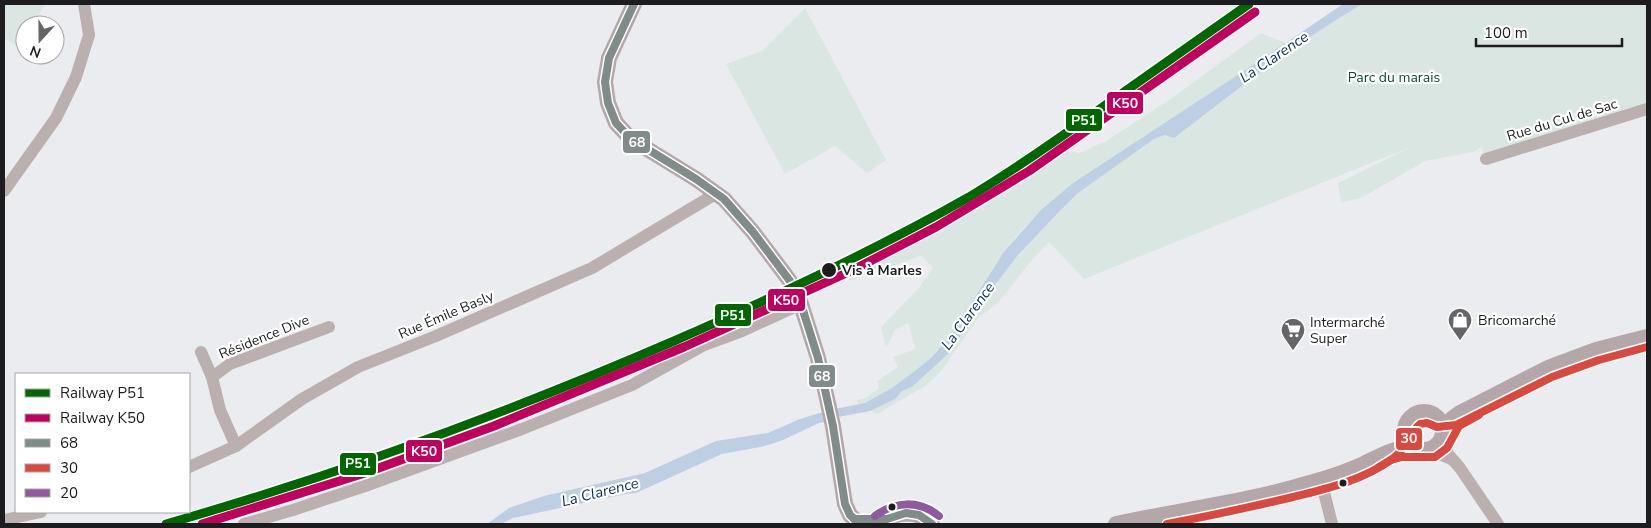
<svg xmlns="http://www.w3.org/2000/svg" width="1651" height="528" viewBox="0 0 1651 528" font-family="'Nunito Sans',sans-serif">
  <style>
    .green { fill: #d9e6e1 }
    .water { fill: #becfe3 }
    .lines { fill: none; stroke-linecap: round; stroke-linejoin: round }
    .minor { stroke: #bbb0b0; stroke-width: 12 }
    .major { stroke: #b4a7a9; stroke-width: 16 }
    .bus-1-casing { stroke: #fff; stroke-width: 11 }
    .bus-2-casing { stroke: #fff; stroke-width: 11 }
    .bus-3-casing { stroke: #fff; stroke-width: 11 }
    .bus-1 { stroke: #808c89; stroke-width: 8 }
    .bus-2 { stroke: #da493f; stroke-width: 8 }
    .bus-3 { stroke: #8f5aa0; stroke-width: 8 }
    .rail-1-casing { stroke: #fff; stroke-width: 12 }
    .rail-2-casing { stroke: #fff; stroke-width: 12 }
    .rail-1 { stroke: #060; stroke-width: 9 }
    .rail-2 { stroke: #bf005f; stroke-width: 9 }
    .stop-dot { fill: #1d1d1f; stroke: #fff; stroke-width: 2 }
    .labels { text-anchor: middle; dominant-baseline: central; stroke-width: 4.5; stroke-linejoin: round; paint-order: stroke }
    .park-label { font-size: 14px; fill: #0e4c32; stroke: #fff }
    .street-label { font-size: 14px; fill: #1d1d1f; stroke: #fff }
    .stop-label { font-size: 14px; font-weight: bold; fill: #1d1d1f; stroke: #fff; text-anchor: start }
    .poi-label { font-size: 14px; fill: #1d1d1f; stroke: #fff; text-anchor: start }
    .water-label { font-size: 15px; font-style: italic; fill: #093053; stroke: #fff }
    .line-badge { stroke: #fff; stroke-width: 2 }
    .badge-label { font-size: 14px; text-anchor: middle; font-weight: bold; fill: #fff }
  </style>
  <rect width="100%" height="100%" fill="#ebecf0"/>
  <!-- green -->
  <g class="green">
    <path d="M4 4H45L32 25H25V36L18 47 4 38Z"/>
    <path d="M1362 4H1647V109L1486 159 1481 147 1473 152 1425 161 1363 197 1341 203 1338 183 1413 146 1084 279 1049 242 1030 262 998 303 978 318 942 370 927 385 877 414 870 411 895 399 902 391 912 387 949 353 991 290 1018 255 1078 193 1154 139 1165 135 1174 138C1236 92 1296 43 1362 4Z"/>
    <path d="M805 8 886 160 867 173 835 146 785 174 726 64 762 51Z"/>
    <path d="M1261 33 1286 43 1073 183C1048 204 1023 226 1003 253 983 280 969 310 950 337 930 364 889 395 858 405L857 400 866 398 879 388 877 381 898 367 893 357 916 349 908 323 895 330 886 348 881 327 919 288 933 268 921 255C898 266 873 270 850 281L846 274 874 264 904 249 936 226 975 206 1059 150 1080 153 1108 140 1175 96Z"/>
  </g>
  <!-- water -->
  <g class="water">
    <path d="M1343 4H1362C1296 43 1235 92 1174 138L1165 135 1154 139 1078 193 1058 213 1018 255 991 290 949 353 912 387 902 391 895 399 870 411 838 417 835 409 865 403 892 388 915 371 931 358 949 338 1003 253 1041 210 1073 183 1265 57Z"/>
    <path d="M823 412 825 422 819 423 783 440 765 446 722 454 636 493 626 494 513 518 501 524H487L509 508 544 496 645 473 716 441 768 433 800 419Z"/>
  </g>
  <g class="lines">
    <!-- minor -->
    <g class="minor">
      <path d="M1486 159 1647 109"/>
      <path d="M4 191 56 118 76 77 89 35 84 4"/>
      <path d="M201 352 212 377 220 410 236 446"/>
      <path d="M212 377 230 364 329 327"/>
      <path d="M1441 438 1447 453 1460 468 1498 524"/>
      <path d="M1425 449 1440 454 1451 459"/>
      <path d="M189 467 236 446 302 399 358 367 436 336 592 268 717 193"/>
      <path d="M1321 480 1332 524"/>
      <path d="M4 520 41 512"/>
      <path d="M244 524 293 510 365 486 522 429 632 385 704 345 742 331 801 304"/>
    </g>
    <!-- major -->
    <g class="major">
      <path d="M634 4 609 58 605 82 608 103 616 123 631 139 696 179 724 199 753 232 790 281 801 304 818 358 833 426 845 504 850 515 860 524"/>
      <circle cx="1424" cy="431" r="19"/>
      <path d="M1443 432 1452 419 1460 413 1548 368 1596 350 1647 337"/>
      <path d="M881 524C895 511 918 509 932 524"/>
      <path d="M1116 524C1181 510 1247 502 1310 483 1328 478 1347 472 1364 464 1382 455 1393 448 1414 447"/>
    </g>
    <defs>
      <g id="bus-1">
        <path d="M634 4 609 58 605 82 608 103 616 123 631 139 696 179 724 199 753 232 790 281 801 304 818 358 833 426 845 504 850 515 860 524"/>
        <path d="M854 519H887L906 513 919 515 932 524"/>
      </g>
      <g id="bus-2">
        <path d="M1379 467 1391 460 1402 457H1435L1447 448 1459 426 1479 415"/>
        <path d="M1167 524C1209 516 1251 507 1293 497 1326 489 1364 480 1392 459 1406 450 1409 433 1420 424L1427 423 1437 427 1456 425 1552 377 1599 360 1647 347"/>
      </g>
      <path id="bus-3" d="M875 516C895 501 919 500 939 516"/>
    </defs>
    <!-- bus-1 casing -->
    <use href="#bus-1" class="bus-1-casing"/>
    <!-- bus-2 casing -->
    <use href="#bus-2" class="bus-2-casing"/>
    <!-- bus-3 casing -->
    <use href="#bus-3" class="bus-3-casing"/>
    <!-- bus-1 -->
    <use href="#bus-1" class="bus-1"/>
    <!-- bus-2 -->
    <use href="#bus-2" class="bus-2"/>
    <!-- bus-3 -->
    <use href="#bus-3" class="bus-3"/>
    <defs>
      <path id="rail-1" d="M166 524C340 474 508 413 674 341 774 297 874 251 969 197 1014 170 1057 140 1100 109 1150 74 1199 39 1249 4"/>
      <path id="rail-2" d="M202 524 365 473 494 426 684 347 853 270 936 227 1029 171 1255 12"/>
    </defs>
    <!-- rail-1 casing -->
    <use href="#rail-1" class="rail-1-casing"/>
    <!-- rail-2 casing -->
    <use href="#rail-2" class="rail-2-casing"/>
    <!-- rail-1 -->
    <use href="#rail-1" class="rail-1"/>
    <!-- rail-2 -->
    <use href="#rail-2" class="rail-2"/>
  </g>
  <!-- icons -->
  <defs>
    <symbol id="shop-pin" viewBox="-11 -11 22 30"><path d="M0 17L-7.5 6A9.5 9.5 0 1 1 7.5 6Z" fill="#656568" stroke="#fff"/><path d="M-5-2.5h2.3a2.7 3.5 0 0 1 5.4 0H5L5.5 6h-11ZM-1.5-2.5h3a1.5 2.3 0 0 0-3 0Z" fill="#fff"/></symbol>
    <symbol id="supermarket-pin" viewBox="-11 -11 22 30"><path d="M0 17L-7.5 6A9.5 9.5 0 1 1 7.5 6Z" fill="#656568" stroke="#fff"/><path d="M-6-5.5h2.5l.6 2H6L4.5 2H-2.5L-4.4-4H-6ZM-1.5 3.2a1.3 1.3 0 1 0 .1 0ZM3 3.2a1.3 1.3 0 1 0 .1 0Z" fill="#fff"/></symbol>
  </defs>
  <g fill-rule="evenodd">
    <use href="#shop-pin" x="1446" y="306" width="28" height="38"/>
    <use href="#supermarket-pin" x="1279" y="316" width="28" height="38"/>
  </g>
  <!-- markers -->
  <g class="stop-dot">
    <circle cx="829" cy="270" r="8"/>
    <circle cx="1343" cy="483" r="4.5"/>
    <circle cx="892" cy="507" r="4.5"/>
  </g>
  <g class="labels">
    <!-- park labels -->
    <g class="park-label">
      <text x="1394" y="77">Parc du marais</text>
    </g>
    <!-- street labels -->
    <g class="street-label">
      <text transform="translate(1562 120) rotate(-17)">Rue du Cul de Sac</text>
      <text transform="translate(446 315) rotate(-23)">Rue Émile Basly</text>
      <text transform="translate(264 337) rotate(-22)">Résidence Dive</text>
    </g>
    <!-- stop labels -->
    <g class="stop-label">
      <text x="842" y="270">Vis à Marles</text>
    </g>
    <!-- poi labels -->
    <g class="poi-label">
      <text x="1478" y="320">Bricomarché</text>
      <text x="1310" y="322">Intermarché<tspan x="1310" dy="16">Super</tspan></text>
    </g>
    <!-- water labels -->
    <g class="water-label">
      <text transform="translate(1274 57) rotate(-34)">La Clarence</text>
      <text transform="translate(968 316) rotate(-54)">La Clarence</text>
      <text transform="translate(600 492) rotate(-14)">La Clarence</text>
    </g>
  </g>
  <g class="line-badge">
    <rect x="1106" y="91" width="38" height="24" rx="5" fill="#bf005f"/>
    <rect x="1065" y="108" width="38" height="24" rx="5" fill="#060"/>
    <rect x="622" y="130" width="29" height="24" rx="5" fill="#808c89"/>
    <rect x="767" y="288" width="39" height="24" rx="5" fill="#bf005f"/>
    <rect x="714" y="303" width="38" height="24" rx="5" fill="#060"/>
    <rect x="808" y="364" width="28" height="24" rx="5" fill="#808c89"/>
    <rect x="1395" y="427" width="28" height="24" rx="5" fill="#da493f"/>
    <rect x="405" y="439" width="38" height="24" rx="5" fill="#bf005f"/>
    <rect x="339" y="452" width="38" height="24" rx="5" fill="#060"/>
  </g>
  <g class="badge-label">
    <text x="1125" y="108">K50</text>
    <text x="1084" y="125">P51</text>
    <text x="637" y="147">68</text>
    <text x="786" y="305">K50</text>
    <text x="733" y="320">P51</text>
    <text x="822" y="381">68</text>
    <text x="1409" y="443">30</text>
    <text x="424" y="456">K50</text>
    <text x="358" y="468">P51</text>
  </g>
  <!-- border -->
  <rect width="1651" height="528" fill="none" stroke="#1d1d1f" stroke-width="10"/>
  <!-- legend -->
  <rect x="15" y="373" width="175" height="140" fill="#ffffff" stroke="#a5a5a5"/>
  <rect x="25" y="389" width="25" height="8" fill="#006600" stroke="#a5a5a5"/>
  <text x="60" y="398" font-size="15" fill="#1d1d1f">Railway P51</text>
  <rect x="25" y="414" width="25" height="8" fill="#bf005f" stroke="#a5a5a5"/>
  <text x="60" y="423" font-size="15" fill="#1d1d1f">Railway K50</text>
  <rect x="25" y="439" width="25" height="8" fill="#808c89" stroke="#a5a5a5"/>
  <text x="60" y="448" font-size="15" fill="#1d1d1f">68</text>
  <rect x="25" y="464" width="25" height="8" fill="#da493f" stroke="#a5a5a5"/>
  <text x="60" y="473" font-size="15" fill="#1d1d1f">30</text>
  <rect x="25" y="489" width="25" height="8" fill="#8f5aa0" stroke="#a5a5a5"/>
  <text x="60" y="498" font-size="15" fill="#1d1d1f">20</text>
  <!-- north arrow -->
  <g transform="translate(40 40) rotate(201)"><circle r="24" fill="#ffffff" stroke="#a5a5a5"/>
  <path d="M0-4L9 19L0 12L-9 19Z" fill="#656568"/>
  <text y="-8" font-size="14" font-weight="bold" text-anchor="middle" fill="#1d1d1f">N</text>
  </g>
  <!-- scale -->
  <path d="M1476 38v8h146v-8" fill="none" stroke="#1d1d1f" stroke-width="2.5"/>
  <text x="1484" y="38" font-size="15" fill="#1d1d1f" stroke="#ffffff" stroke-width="4" paint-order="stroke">100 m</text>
</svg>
